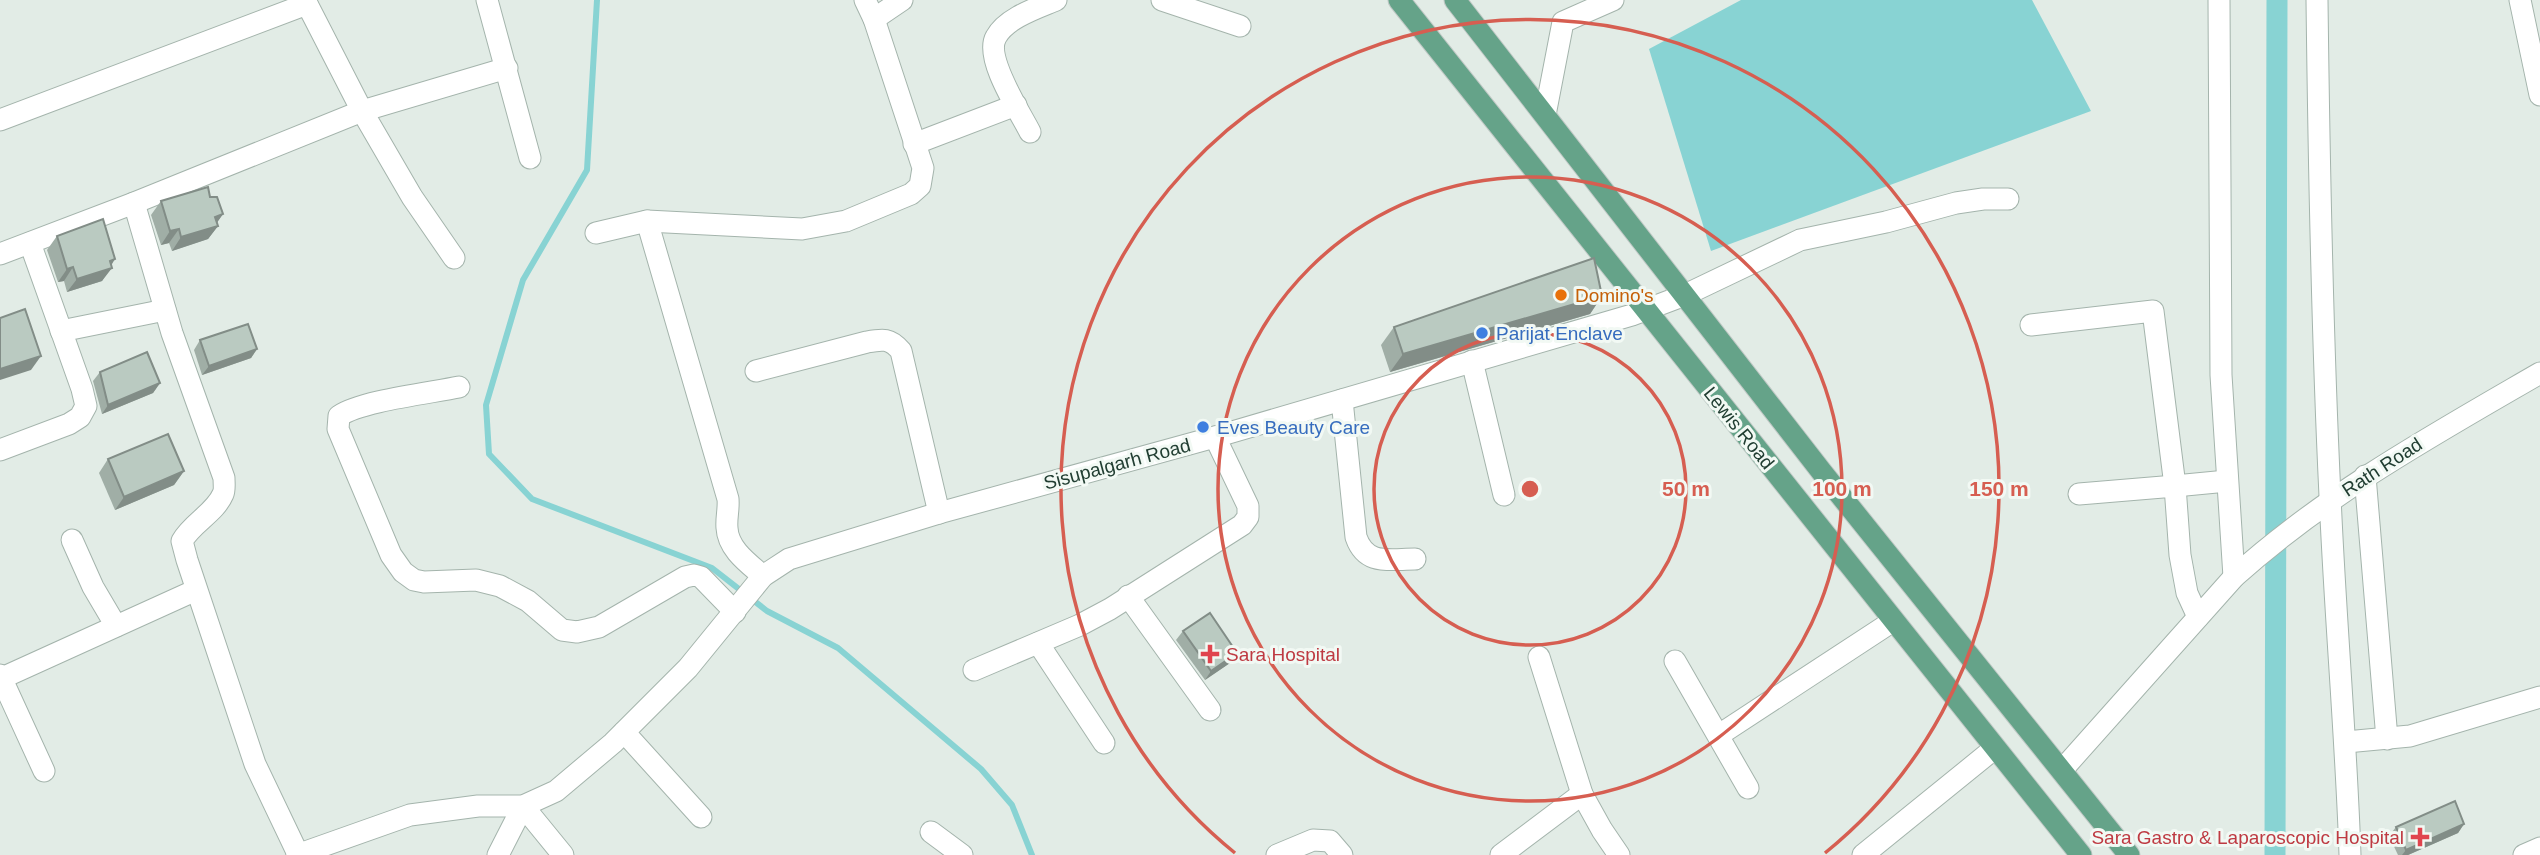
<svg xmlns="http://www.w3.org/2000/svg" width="2540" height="855" viewBox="0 0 2540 855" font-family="Helvetica,sans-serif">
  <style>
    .water { fill: #88d3d3 }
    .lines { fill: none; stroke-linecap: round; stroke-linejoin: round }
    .stream { stroke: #88d3d3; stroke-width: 6 }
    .canal { stroke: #88d3d3; stroke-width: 21 }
    .minor-casing { stroke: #a4b4ac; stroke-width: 23 }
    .tertiary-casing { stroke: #a4b4ac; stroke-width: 23 }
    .primary-casing { stroke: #c1c9c6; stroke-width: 23 }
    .minor { stroke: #fff; stroke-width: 21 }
    .tertiary { stroke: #fff; stroke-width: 21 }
    .primary { stroke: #65a389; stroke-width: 21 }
    .wall { fill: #a0aea6 }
    .shaded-wall { fill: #828d87 }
    .building { fill: #bacac1; stroke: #828d87; stroke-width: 2 }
    .ring { fill: none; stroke: #d65e51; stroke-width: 3.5 }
    .food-dot { fill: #e8710a; stroke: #f2f9f4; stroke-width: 2.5 }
    .shop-dot { fill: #3f7fe0; stroke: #f2f9f4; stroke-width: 2.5 }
    .health-dot { fill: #e0444e; stroke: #f2f9f4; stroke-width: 2.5 }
    .labels { text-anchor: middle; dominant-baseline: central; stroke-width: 6; stroke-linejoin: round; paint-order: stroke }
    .food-label { font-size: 19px; fill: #c56008; stroke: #f2f9f4; text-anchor: start }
    .shop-label { font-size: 19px; fill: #366cbe; stroke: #f2f9f4; text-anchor: start }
    .street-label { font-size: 19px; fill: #213e32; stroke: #f2f9f4 }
    .health-label { font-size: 19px; fill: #be3a42; stroke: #f2f9f4; text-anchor: start }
    .centre { fill: #d65e51; stroke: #f2f9f4; stroke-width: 3.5 }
    .ring-label { font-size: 21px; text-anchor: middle; font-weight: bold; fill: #d65e51; stroke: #f2f9f4; stroke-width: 6; stroke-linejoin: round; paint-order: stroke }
  </style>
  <rect width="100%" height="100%" fill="#e2ece6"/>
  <!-- water -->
  <path class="water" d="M1741 0H2032L2091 111 1711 251 1649 49Z"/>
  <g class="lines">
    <!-- stream -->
    <path class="stream" d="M597 0 587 170 523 280 486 405 489 454 532 499 712 568 767 611 838 648 981 769 1012 805 1032 855"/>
    <!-- canal -->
    <path class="canal" d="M2275 855 2277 0"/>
    <defs>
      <g id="minor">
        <path d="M305 0 362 111 412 197 454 258"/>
        <path d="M487 0 530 158"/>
        <path d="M1162 0 1240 26"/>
        <path d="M2219 0 2221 375 2234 577"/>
        <path d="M2317 0C2319 166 2322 331 2330 496 2335 616 2346 735 2350 855"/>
        <path d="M2520 0 2540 95"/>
        <path d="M874 19 902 0"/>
        <path d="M1545 115 1563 22 1613 0"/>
        <path d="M0 120 307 4"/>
        <path d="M1030 132C1020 112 984 58 996 37 1006 18 1037 8 1056 0"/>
        <path d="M914 144 1016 105"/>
        <path d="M134 203 172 333 224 478C224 483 225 490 223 494 215 513 192 523 182 541L187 560 255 764 298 854"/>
        <path d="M647 221 728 499C729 509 726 518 727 528 728 549 748 563 763 576"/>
        <path d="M596 233 647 221 802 229 846 221 911 194 920 186 923 168 874 19 865 0"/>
        <path d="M0 254 134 203 362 111 507 68"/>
        <path d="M1685 295 1800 240 1886 222 1956 203 1983 199H2008"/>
        <path d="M2031 325 2153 311 2175 486 2227 481"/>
        <path d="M61 331 165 310"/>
        <path d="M1472 361 1504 495"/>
        <path d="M756 371 867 342C883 339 890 338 901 351L939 513"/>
        <path d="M459 387C430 393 360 401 339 416L338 429 391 555 403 572 414 580 424 582 476 580 500 586 528 601 562 630 577 632 599 627 685 577 694 575 701 577 735 612"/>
        <path d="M1342 400 1356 537C1366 566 1389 559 1415 559"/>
        <path d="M0 450 69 424 80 417 86 406 82 389 30 243"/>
        <path d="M2365 476 2387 739"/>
        <path d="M2079 494 2175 486 2180 555 2187 593 2198 617"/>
        <path d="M72 540 93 587 116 626"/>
        <path d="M1128 596 1210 710"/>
        <path d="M1038 643 1104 743"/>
        <path d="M1539 657 1582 794 1602 830 1619 855"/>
        <path d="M1675 661 1748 788"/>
        <path d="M974 670 1080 625 1110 609 1242 525 1248 517V506L1215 437"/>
        <path d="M0 675 44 771"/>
        <path d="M2 678 196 590"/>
        <path d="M624 732 701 817"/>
        <path d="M1719 735 1893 621"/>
        <path d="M2346 742 2410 736 2540 697"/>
        <path d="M931 832 962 855"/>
        <path d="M498 855 523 806 563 855"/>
        <path d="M1277 855 1313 840 1330 841 1342 855"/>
        <path d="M1501 855 1582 794"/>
        <path d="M1863 855 1995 748"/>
        <path d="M2524 855 2540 848"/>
      </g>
      <g id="tertiary">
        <path d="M2062 770 2234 577C2326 494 2433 435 2540 373"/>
        <path d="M297 855 410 815 478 806H523L556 791 613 743 688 668 763 576 789 559 939 513 1215 437 1632 315 1685 295"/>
      </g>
      <g id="primary">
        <path d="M1399 0 2081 855"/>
        <path d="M1455 0 1821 471 2129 855"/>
      </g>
    </defs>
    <!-- minor casing -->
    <use href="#minor" class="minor-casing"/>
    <!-- tertiary casing -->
    <use href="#tertiary" class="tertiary-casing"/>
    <!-- primary casing -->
    <use href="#primary" class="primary-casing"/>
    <!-- minor -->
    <use href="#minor" class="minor"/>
    <!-- tertiary -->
    <use href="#tertiary" class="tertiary"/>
    <!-- primary -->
    <use href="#primary" class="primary"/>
  </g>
  <!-- wall -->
  <g class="wall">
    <path d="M210 197 223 214 217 222 218 226 208 239 172 251 169 243 161 245 151 215 161 201Z"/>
    <path d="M57 236 111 265 102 281 67 292 64 281 58 282 47 250Z"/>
    <path d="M1602 296 1590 314 1390 372 1381 345 1394 327Z"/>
    <path d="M200 340 257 349 251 358 202 375 194 350Z"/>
    <path d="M100 372 160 383 153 393 102 414 93 381Z"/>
    <path d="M108 459 184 471 174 485 115 510 99 473Z"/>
    <path d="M1183 631 1230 663 1205 680 1176 640Z"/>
    <path d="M2464 824 2458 833 2408 855H2398L2389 836 2396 827Z"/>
  </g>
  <!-- shaded-wall -->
  <g class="shaded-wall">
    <path d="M223 214 214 227 218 226 208 239 172 251 181 237 215 217Z"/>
    <path d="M179 229 169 243 161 245 170 231Z"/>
    <path d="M115 259 109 269 112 268 102 281 67 292 77 279 110 261Z"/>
    <path d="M73 267 64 281 58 282 67 269Z"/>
    <path d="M1602 296 1590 314 1390 372 1403 354Z"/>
    <path d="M257 349 251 358 202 375 209 366Z"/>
    <path d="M41 356 31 370 0 380V369Z"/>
    <path d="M160 383 153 393 102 414 108 405Z"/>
    <path d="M184 471 174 485 115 510 124 497Z"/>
    <path d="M1237 653 1230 663 1205 680 1211 671Z"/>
    <path d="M2464 824 2458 833 2408 855H2402L2406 850Z"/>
  </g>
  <!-- building -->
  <g class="building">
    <path d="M208 187 210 197H217L223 214 215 217 218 226 181 237 179 229 170 231 161 201Z"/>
    <path d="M103 219 115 259 110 261 112 268 77 279 73 267 67 269 57 236Z"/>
    <path d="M1594 258 1602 296 1403 354 1394 327Z"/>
    <path d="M25 309 41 356 0 369V318Z"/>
    <path d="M248 324 257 349 209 366 200 340Z"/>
    <path d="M147 352 160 383 108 405 100 372Z"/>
    <path d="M168 434 184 471 124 497 108 459Z"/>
    <path d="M1210 613 1237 653 1211 671 1183 631Z"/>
    <path d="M2455 801 2464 824 2406 850 2396 827Z"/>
  </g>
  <!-- distance rings -->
  <g class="ring">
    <circle cx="1530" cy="489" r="156"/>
    <circle cx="1530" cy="489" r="312"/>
    <path d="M1235 853A469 469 0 1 1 1825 853"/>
  </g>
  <!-- markers -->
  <circle class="food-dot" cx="1561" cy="295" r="7"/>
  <g class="shop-dot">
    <circle cx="1482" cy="333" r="7"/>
    <circle cx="1203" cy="427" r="7"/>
  </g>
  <g class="health-dot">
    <path d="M1206.5 643.5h7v7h7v7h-7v7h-7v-7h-7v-7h7z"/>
    <path d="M2416.5 826.5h7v7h7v7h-7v7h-7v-7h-7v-7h7z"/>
  </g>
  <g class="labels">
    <!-- food labels -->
    <g class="food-label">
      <text x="1575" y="295">Domino's</text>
    </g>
    <!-- shop labels -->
    <g class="shop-label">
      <text x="1496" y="333">Parijat Enclave</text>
      <text x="1217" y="427">Eves Beauty Care</text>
    </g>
    <!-- street labels -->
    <g class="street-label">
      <text transform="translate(1739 428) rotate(51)">Lewis Road</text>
      <text transform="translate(1117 464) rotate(-15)">Sisupalgarh Road</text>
      <text transform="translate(2382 467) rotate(-33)">Rath Road</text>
    </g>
    <!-- health labels -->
    <g class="health-label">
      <text x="1226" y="654">Sara Hospital</text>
      <text x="2404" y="837" text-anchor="end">Sara Gastro &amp; Laparoscopic Hospital</text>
    </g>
  </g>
  <circle cx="1530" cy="489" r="10" class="centre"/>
  <g class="ring-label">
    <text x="1686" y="496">50 m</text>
    <text x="1842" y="496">100 m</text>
    <text x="1999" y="496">150 m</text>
  </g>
</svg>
